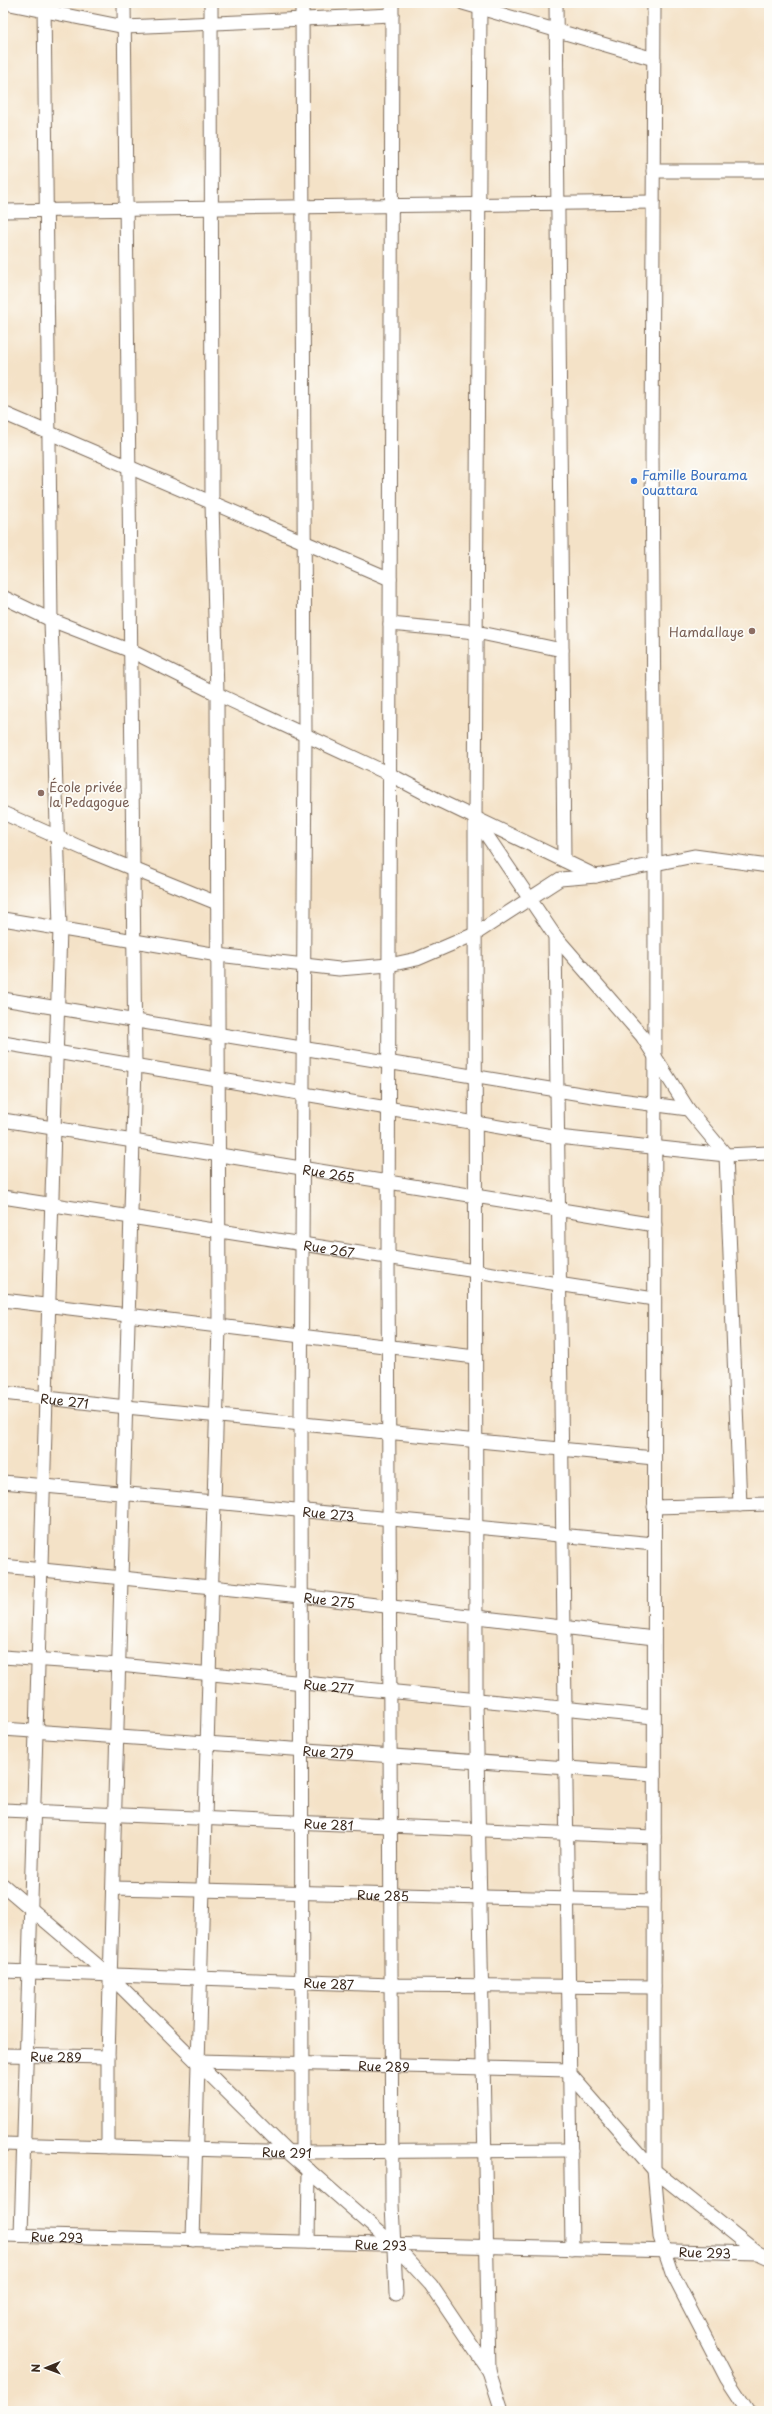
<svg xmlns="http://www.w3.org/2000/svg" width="772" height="2414" viewBox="0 0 772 2414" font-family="'Playpen Sans',sans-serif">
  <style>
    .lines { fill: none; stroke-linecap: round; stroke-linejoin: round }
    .minor-casing { stroke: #7c6a59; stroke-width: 15 }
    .minor { stroke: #fff; stroke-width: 13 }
    .shop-dot { fill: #3f7fe0; stroke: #fdfcf7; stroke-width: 1.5 }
    .education-dot { fill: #8d6e63; stroke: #fdfcf7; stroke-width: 1.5 }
    .labels { text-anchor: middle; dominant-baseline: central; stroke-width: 3.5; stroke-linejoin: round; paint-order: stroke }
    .shop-label { font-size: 13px; fill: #366cbe; stroke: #fdfcf7; text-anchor: start }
    .education-label { font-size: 13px; fill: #785e54; stroke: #fdfcf7; text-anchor: end }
    .street-label { font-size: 13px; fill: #3b2a1e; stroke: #fdfcf7 }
  </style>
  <rect width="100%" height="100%" fill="#fdfcf7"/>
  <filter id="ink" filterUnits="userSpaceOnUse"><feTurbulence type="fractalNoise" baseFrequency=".025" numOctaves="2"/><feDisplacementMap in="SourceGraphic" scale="8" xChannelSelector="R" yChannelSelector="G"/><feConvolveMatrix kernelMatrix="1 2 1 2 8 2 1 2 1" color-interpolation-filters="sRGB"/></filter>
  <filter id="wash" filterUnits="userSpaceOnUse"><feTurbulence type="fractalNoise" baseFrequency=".012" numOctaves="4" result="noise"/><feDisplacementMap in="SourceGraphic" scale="16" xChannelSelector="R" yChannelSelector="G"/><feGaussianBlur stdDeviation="0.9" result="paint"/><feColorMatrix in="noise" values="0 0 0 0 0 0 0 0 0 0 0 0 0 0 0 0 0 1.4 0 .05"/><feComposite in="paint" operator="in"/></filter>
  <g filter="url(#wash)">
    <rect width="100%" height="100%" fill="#f4e2c7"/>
  </g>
  <g filter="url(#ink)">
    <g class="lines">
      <defs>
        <g id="minor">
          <path d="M5 3 125 27 392 15"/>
          <path d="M302 3 305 735 301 1423 302 2152"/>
          <path d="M392 3 388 1257 392 2204 396 2294"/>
          <path d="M463 3 654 59"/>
          <path d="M480 3 475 818 476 1700 489 2371"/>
          <path d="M556 3 564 860"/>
          <path d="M654 3 652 456 655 864 654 2170 660 2237 672 2273 727 2379 748 2411"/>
          <path d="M653 171H769"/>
          <path d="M3 211 653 202"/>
          <path d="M3 413 390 579"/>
          <path d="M3 597 51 620 131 651 217 694 389 774 442 802 596 876"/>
          <path d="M390 624 476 632 562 650"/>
          <path d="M3 813 84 849 217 903"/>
          <path d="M475 818 555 936 642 1036 688 1109 726 1155 740 1505"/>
          <path d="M3 919 218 955 339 969 389 965 417 959 475 934 560 879 596 876 694 856 769 866"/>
          <path d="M555 936 572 2249"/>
          <path d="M3 999 605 1098 688 1109"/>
          <path d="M3 1043 558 1137 726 1155 769 1153"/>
          <path id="s1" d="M3 1120 655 1225"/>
          <path id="s2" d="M3 1197 654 1299"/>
          <path d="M3 1300 475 1357"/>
          <path id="s3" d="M3 1393 126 1407 654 1458"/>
          <path id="s4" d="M3 1482 654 1544"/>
          <path d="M654 1507 769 1504"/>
          <path id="s5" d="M3 1566 301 1596 654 1638"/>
          <path id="s6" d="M3 1657 119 1665 654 1717"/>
          <path id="s7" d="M3 1729 654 1774"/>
          <path id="s8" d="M3 1810 654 1837"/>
          <path d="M3 1885 110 1976 288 2152 394 2245 431 2285 489 2371 502 2411"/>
          <path id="s9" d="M113 1888 654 1901"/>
          <path id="s10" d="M3 1971 391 1985 654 1987"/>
          <path id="s11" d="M3 2055 108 2057"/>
          <path id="s12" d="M198 2061 570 2070"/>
          <path d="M570 2074 654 2170 758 2253 769 2258"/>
          <path id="s13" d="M3 2144 302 2152 571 2150"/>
          <path d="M108 2147V2057L135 1065 124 3"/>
          <path id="s14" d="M3 2235 758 2253"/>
          <path d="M21 2235 60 928 51 620 44 3"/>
          <path d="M193 2240 219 1326 217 694 212 503 211 3"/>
          <path d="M308 2242 309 2170"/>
        </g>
      </defs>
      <!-- minor casing -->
      <use href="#minor" class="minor-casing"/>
      <!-- minor -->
      <use href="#minor" class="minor"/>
    </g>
  </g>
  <!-- markers -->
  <circle class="shop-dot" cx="634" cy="481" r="4"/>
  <g class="education-dot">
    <circle cx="752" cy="631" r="4"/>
    <circle cx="41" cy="793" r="4"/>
  </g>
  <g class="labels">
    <!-- shop labels -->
    <g class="shop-label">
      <text x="642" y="474">Famille Bourama<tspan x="642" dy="15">ouattara</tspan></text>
    </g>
    <!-- education labels -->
    <g class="education-label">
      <text x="744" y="631">Hamdallaye</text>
      <text x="49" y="786" text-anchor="start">École privée<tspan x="49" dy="15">la Pedagogue</tspan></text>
    </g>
    <!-- street labels -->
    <g class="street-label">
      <text stroke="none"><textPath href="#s1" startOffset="330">Rue 265</textPath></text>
      <text stroke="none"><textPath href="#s2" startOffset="330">Rue 267</textPath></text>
      <text stroke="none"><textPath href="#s3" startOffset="62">Rue 271</textPath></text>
      <text stroke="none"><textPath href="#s4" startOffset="327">Rue 273</textPath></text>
      <text stroke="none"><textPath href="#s5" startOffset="328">Rue 275</textPath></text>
      <text stroke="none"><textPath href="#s6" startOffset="327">Rue 277</textPath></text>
      <text stroke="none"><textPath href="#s7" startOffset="326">Rue 279</textPath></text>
      <text stroke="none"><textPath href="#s8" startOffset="326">Rue 281</textPath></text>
      <text stroke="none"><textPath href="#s9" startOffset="270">Rue 285</textPath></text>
      <text stroke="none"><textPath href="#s10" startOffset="326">Rue 287</textPath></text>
      <text stroke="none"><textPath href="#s11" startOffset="53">Rue 289</textPath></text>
      <text stroke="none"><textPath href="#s12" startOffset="186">Rue 289</textPath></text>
      <text stroke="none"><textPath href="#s13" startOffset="284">Rue 291</textPath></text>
      <text stroke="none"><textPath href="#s14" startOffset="54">Rue 293</textPath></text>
      <text stroke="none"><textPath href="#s14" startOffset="378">Rue 293</textPath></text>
      <text stroke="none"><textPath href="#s14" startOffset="702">Rue 293</textPath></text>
    </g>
  </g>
  <!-- margin -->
  <rect width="772" height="2414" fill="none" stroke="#fdfcf7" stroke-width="16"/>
  <!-- north arrow -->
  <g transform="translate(46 2368) rotate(269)" stroke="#fdfcf7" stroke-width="3" paint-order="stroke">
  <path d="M0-3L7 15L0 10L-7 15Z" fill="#3b2a1e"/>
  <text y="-6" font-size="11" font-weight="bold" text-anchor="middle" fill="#3b2a1e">N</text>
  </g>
</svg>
